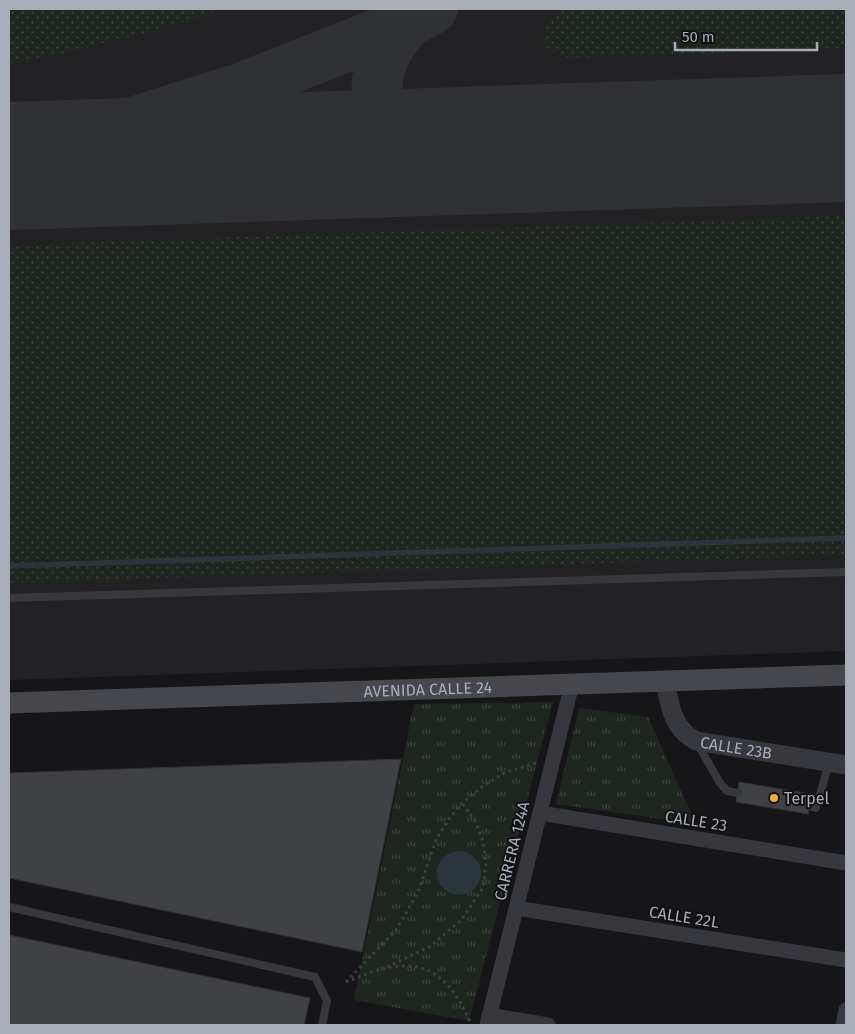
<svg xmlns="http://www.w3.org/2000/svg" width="855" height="1034" viewBox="0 0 855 1034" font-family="'Fira Sans',sans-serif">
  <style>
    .built { fill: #222225 }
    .grass { fill: url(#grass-dots) }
    .park { fill: url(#park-tufts) }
    .water { fill: #2c353c }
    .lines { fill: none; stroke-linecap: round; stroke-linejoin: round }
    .stream { stroke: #2c353c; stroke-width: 5.5 }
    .taxiway { stroke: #303135; stroke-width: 51 }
    .runway { stroke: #303135; stroke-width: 128 }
    .building { fill: #404145; stroke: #303034 }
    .path { stroke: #3d3f44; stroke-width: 3; stroke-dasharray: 2.5 4; stroke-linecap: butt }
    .service { stroke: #37383d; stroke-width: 8 }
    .minor { stroke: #37383d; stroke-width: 15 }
    .tertiary { stroke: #37383d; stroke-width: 19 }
    .secondary { stroke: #45474d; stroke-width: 21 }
    .poi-dot { fill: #f2b134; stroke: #111113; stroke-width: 2 }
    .labels { text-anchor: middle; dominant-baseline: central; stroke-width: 4; stroke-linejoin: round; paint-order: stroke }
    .street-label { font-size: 16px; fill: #a8adb8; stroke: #111113 }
    .poi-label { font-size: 16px; fill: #a8adb8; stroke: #111113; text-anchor: start }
  </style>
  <defs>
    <pattern id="grass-dots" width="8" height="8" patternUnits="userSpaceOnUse" patternTransform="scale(1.25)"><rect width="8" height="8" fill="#1e261f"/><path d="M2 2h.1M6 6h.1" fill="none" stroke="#3c433d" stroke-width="1.8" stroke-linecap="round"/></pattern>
    <pattern id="park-tufts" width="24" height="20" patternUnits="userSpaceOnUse" patternTransform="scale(1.25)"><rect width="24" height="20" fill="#1e261f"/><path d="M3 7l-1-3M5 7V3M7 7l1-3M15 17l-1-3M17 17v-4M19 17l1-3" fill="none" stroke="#3c433d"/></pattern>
  </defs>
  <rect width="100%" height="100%" fill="#161618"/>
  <!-- built -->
  <path class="built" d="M9 9H846V651L9 680Z"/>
  <!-- grass -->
  <g class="grass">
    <path d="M9 9H223L147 33 51 56 9 63Z"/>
    <path d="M564 9H846V48L569 58C531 48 538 29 564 9Z"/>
    <path d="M846 216V555L9 583V245Z"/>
  </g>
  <!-- park -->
  <g class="park">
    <path d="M553 702 469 1021 354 1000 414 704Z"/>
    <path d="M579 708 648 717 696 824 556 804Z"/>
  </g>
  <!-- water -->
  <circle class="water" cx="459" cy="873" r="22"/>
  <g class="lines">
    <!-- stream -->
    <path class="stream" d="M9 566 846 538"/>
    <!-- taxiway -->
    <g class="taxiway">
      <path d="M406 23C387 47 367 78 383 109 386 117 393 125 401 129 422 139 447 144 470 150"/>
      <path d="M9 150 131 123 241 88 406 23 432 9"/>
    </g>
    <!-- runway -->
    <path class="runway" d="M9 166 846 138"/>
  </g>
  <!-- building -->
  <g class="building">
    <path d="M401 759 362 952 9 878V773Z"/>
    <path d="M739 782 811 794 808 814 736 802Z"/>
    <path d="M9 935 310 998 304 1025H9Z"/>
  </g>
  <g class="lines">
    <!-- path -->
    <g class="path">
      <path d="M387 967 431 946 461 920 483 888 486 863 483 841 475 821 462 803"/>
      <path d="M346 982 396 930 418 892 436 840 449 819 462 803 483 786 506 772 536 763"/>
      <path d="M346 982C359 977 373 971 386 968 432 958 454 985 470 1022"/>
    </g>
    <!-- service -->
    <g class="service">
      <path d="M9 598 846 572"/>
      <path d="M697 743 720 783 727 791 738 793"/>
      <path d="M809 806 816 808 829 763"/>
      <path d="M9 907 315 977 327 1001 322 1025"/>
    </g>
    <!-- minor -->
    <g class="minor">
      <path d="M540 813 846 863"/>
      <path d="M516 908 846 960"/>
      <path d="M489 1015 548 1025"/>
      <path d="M487 1025 572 684"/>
      <path d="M843 1025 846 1010"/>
    </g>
    <!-- tertiary -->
    <path class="tertiary" id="s1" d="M665 681C670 706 672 728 696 741L846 765"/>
    <!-- secondary -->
    <path class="secondary" id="s2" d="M9 703 846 675"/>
  </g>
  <!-- markers -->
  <circle class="poi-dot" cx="774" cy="798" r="5"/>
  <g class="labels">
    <!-- street labels -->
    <g class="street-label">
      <text stroke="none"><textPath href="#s2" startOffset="419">AVENIDA CALLE 24</textPath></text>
      <text stroke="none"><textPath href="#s1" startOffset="111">CALLE 23B</textPath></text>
      <text transform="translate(696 821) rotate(9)">CALLE 23</text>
      <text transform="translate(512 851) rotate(-76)">CARRERA 124A</text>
      <text transform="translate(684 917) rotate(9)">CALLE 22L</text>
    </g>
    <!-- poi labels -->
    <g class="poi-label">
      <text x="784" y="798">Terpel</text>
    </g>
  </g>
  <!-- border -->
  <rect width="855" height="1034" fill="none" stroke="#a8adb8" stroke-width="20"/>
  <!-- scale -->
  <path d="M675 42v8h142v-8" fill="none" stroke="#a8adb8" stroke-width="2.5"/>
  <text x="682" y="42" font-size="15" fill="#a8adb8" stroke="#111113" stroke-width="4" paint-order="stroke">50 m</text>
</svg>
